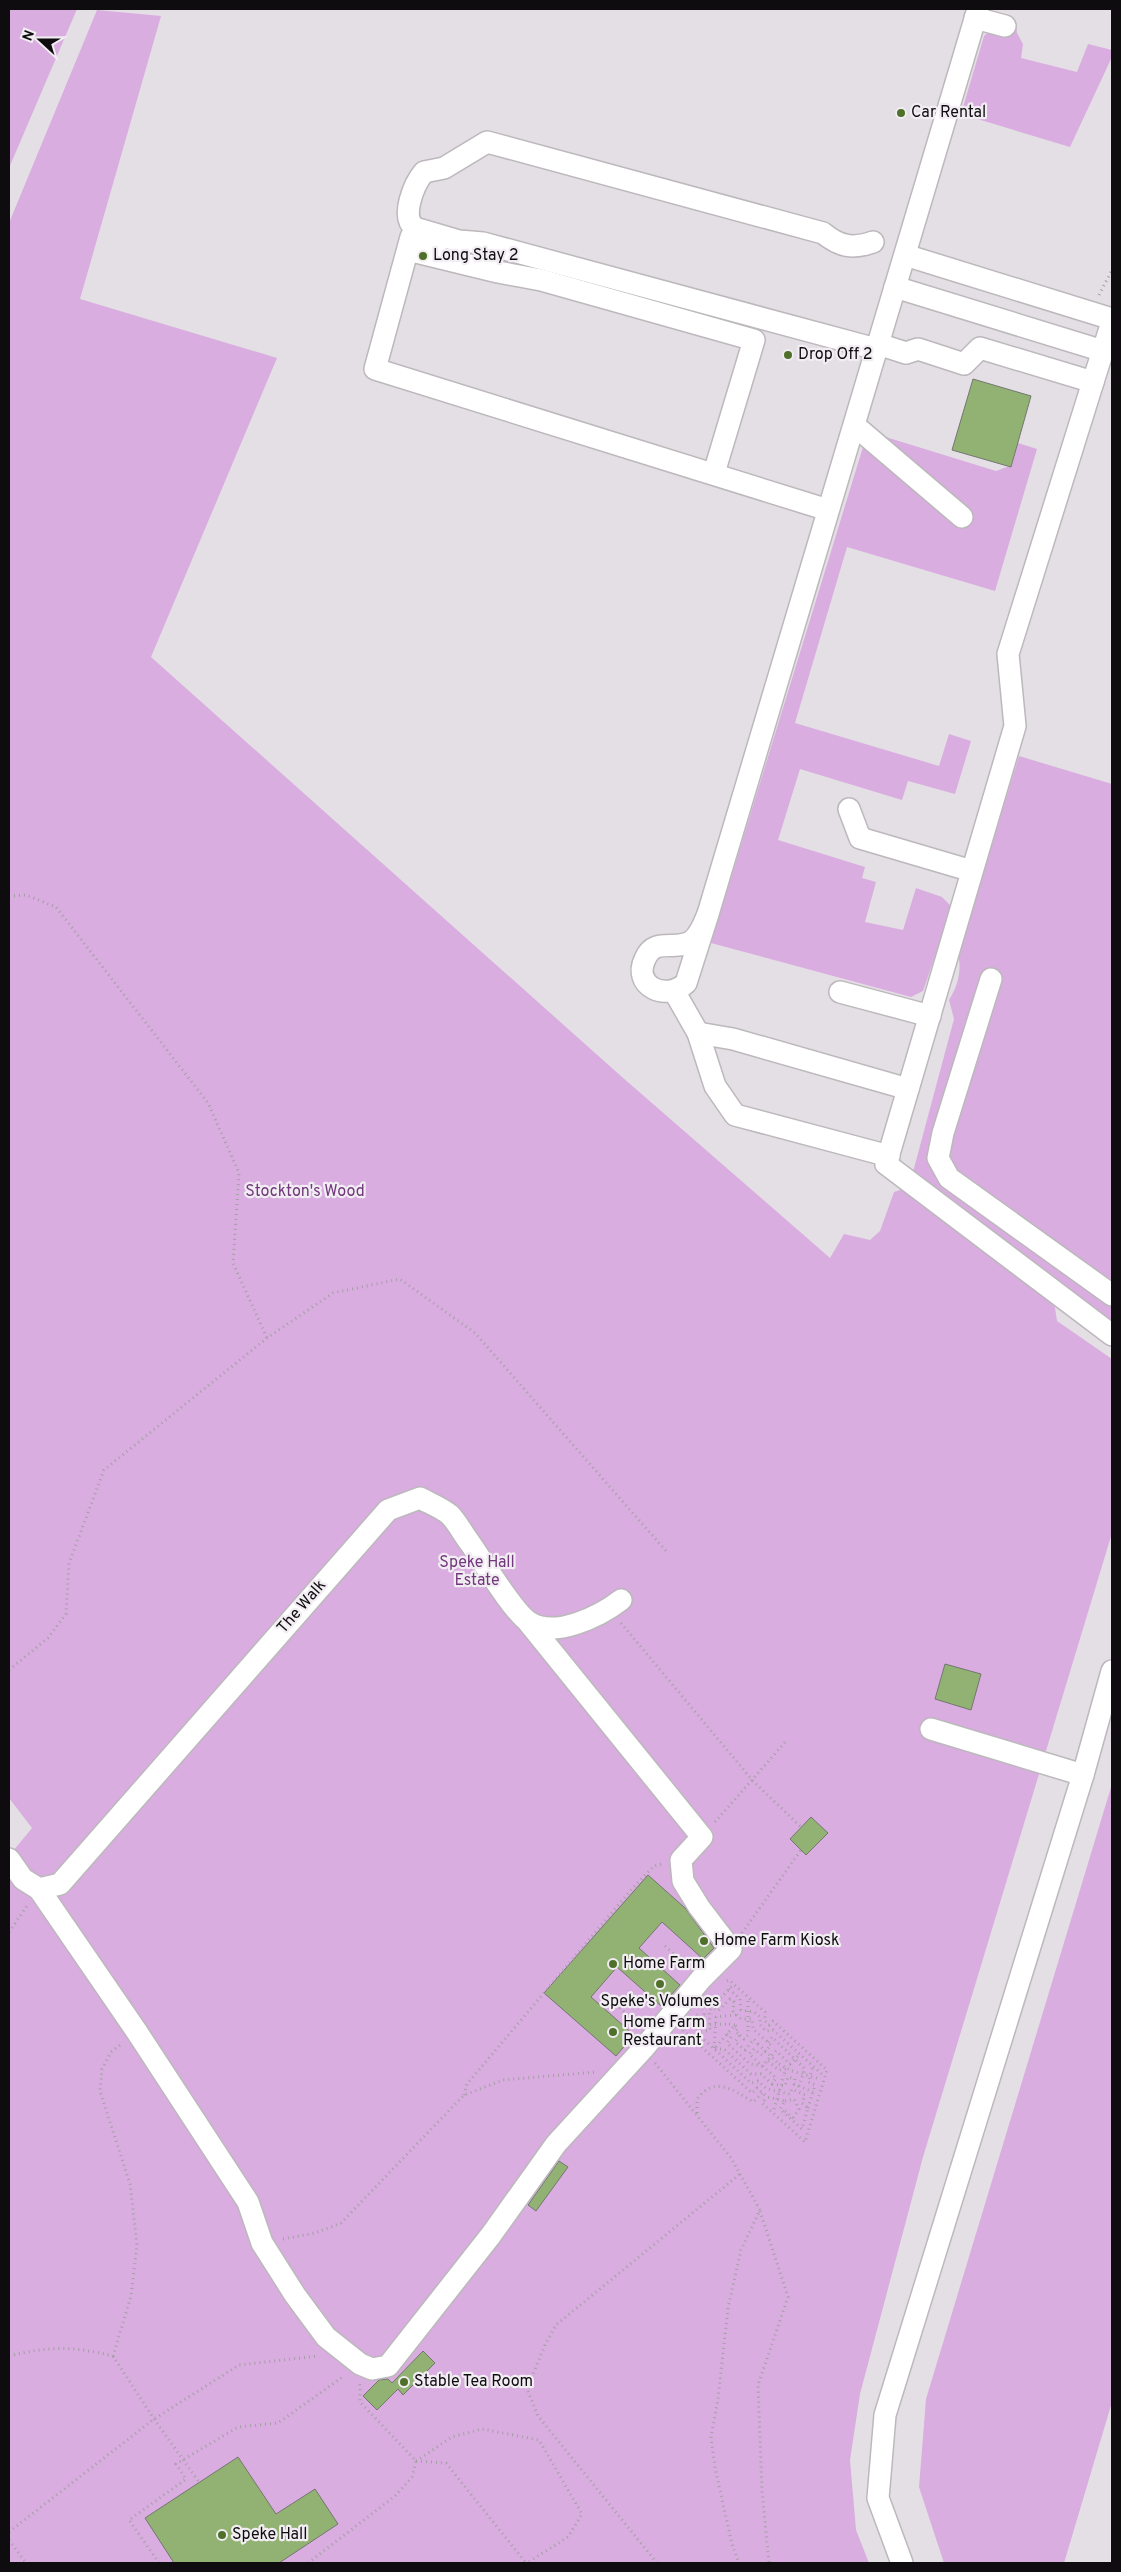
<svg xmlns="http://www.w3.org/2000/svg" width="1121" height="2572" viewBox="0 0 1121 2572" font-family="Overpass,sans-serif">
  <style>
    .green { fill: #d9ade0 }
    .building { fill: #91b272; stroke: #747671 }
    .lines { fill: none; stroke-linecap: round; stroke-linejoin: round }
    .minor-casing { stroke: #bcb8bc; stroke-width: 24 }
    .path { stroke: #a39fa3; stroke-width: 3; stroke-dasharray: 1 4; stroke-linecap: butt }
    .minor { stroke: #fff; stroke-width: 21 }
    .path-bridge { stroke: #a39fa3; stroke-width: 3; stroke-dasharray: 1 4; stroke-linecap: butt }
    .poi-dot { fill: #4f7028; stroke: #f1edf2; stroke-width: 2 }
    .labels { text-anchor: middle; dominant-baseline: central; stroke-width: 4.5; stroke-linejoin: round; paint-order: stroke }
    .poi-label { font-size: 16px; fill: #0e0c0e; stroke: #f1edf2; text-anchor: start }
    .park-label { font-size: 16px; fill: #72387c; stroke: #f1edf2 }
    .street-label { font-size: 16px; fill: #0e0c0e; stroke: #f1edf2 }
  </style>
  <rect width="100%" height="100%" fill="#e4dfe4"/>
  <!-- green -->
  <g class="green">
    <path d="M9 9H77L9 168Z"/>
    <path d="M97 10 161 16 80 299 277 358 151 657 622 1077 830 1258 844 1234 870 1240 880 1231 894 1192 903 1189 1054 1301 1057 1321 1112 1359V1533L923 2157 860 2394 850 2460 856 2530 869 2563H9V1856L32 1828 9 1798V223Z"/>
    <path d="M1003 19 1016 24 1017 33 1023 44 1021 58 1077 72 1088 44 1112 50 1111 59 1070 147 961 114 984 36Z"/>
    <path d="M876 434 996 471 1012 465 1018 443 1037 449 995 591 847 547 795 723 939 766 949 734 971 741 955 794 908 781 902 800 800 769 778 840 865 867 862 878 876 882 865 922 903 930 916 888 942 897 952 907 923 991 911 997 711 943 863 447Z"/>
    <path d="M1019 756 1112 784V1323L913 1172 954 1019 949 1000C958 986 962 970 958 954Z"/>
    <path d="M1112 1784V2402L1064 2563H944L919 2487 926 2399Z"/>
  </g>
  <!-- building -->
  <g class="building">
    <path d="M973 379 1031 396 1011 467 952 450Z"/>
    <path d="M945 1664 981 1674 971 1710 935 1699Z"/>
    <path d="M811 1817 828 1833 806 1855 790 1839Z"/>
    <path d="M648 1875 685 1908 714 1948 703 1959 662 1922 639 1948 680 1985 661 2006 617 1967 591 1997 634 2035 616 2056 544 1993Z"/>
    <path d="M559 2161 568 2167 536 2211 528 2205Z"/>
    <path d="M423 2351 435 2363 403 2395 398 2389 377 2410 363 2396 379 2380 388 2379 392 2383Z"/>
    <path d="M238 2457 276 2514 315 2489 338 2524 279 2563H174L145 2518Z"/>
  </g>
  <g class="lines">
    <defs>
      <g id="minor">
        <path d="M975 18 1005 26"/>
        <path d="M873 242C853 249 840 247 823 233L487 142 444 168 424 172C414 184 400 217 415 228L459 241 483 243 876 349"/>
        <path d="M436 243 411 237 375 369 828 510"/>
        <path d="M412 251 498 272 541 280 754 340 714 473"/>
        <path d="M905 255 1112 319"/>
        <path d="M895 287 1103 351"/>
        <path d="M878 344 906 353 918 349 964 364 980 348 1093 382 1112 322"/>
        <path d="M1093 382 1008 654 1015 726 886 1164 1112 1335"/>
        <path d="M854 425 962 517"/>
        <path d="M849 809 860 838 972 871"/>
        <path d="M708 914 978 9"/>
        <path d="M708 914 686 983C666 1002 632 986 645 959 655 935 678 953 693 940 701 933 704 923 708 914Z"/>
        <path d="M991 979 943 1133 938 1158 949 1178 1112 1295"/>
        <path d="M674 991 698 1033 715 1086 735 1115 889 1156"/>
        <path d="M840 992 930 1016"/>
        <path d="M698 1033 733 1039 908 1089"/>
        <path d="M931 1729 1083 1775"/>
        <path d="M9 1859 23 1879 39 1889 60 1884 388 1510 420 1498C429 1503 442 1508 450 1515 457 1522 463 1534 470 1543 482 1560 514 1613 529 1622 555 1639 600 1616 621 1600"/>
        <path d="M39 1889 137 2032 248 2202 262 2243 295 2295 326 2337 360 2364 372 2369 388 2366 491 2235 556 2144 643 2049 701 1979 731 1949 699 1907 683 1881 681 1860 702 1837 528 1622"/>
        <path d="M902 2563 878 2498 885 2415 1083 1775 1112 1671"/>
      </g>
    </defs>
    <!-- minor casing -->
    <use href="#minor" class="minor-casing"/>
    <!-- path -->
    <g class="path">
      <path d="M1099 295 1112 270"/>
      <path d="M9 896 26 895 56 907 208 1103 239 1173 233 1263 267 1338"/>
      <path d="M621 1623 753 1781 801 1827"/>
      <path d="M9 1670 48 1638 66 1614 69 1563 104 1470 267 1338 333 1293 400 1279 475 1333 666 1551"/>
      <path d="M715 1822 787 1740"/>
      <path d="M9 1932 27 1906"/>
      <path d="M742 1933 801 1850"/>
      <path d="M665 1946 688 1967"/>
      <path d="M727 1981 729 1980 765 2012V2021L769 2025 773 2021 827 2070 805 2142 762 2103 767 2097"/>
      <path d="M729 1989 740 1999 741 2010 754 2012 760 2017V2025L766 2031 773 2030 824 2076"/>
      <path d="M612 2001 639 2025"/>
      <path d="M696 2015 701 2018 704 2014 702 2010"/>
      <path d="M736 2015 716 2017 714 2049 735 2025 738 2028 735 2031 740 2035 735 2042 745 2050 754 2039 758 2044"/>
      <path d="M729 2024 735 2025"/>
      <path d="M688 2026 695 2028V2022L692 2019"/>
      <path d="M683 2030 752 2093 757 2088 767 2097 785 2101 780 2109 802 2129 808 2108 802 2103 805 2095 792 2089 790 2094 767 2089 758 2081 751 2083 697 2033 710 2030 709 2011 713 2006"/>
      <path d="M727 2034 731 2037 727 2043 750 2064 762 2066 776 2051 790 2064 800 2054"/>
      <path d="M740 2035 744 2039 748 2035V2030"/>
      <path d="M768 2042 772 2037 805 2069 799 2086 813 2092"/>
      <path d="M715 2049H724L751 2074H761L772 2084 776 2078 749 2054 754 2049 762 2055 771 2045 753 2029 752 2019H741L733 2011 734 2002 730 1999 718 2011 713 2006 734 1984"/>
      <path d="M768 2061 779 2070 786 2069 784 2075"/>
      <path d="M655 2063 731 2158 760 2210 741 2250 728 2308 718 2399 711 2437 715 2468 732 2544 739 2563"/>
      <path d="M779 2064 792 2071"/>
      <path d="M772 2084 785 2086 788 2077 795 2079 794 2084 799 2086"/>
      <path d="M464 2095 467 2084 631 1890 654 1866 662 1864"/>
      <path d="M785 2101 794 2099 799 2109 792 2120"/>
      <path d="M808 2108 815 2085 808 2082 813 2066"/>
      <path d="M785 2111 793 2118"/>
      <path d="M697 2113V2099C715 2076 732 2089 753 2102L762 2093"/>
      <path d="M760 2211 788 2297 758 2385 762 2491 769 2563"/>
      <path d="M283 2239 315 2233 341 2223 464 2095 503 2080 596 2072"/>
      <path d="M9 2356C49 2346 73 2346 113 2356L131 2296 137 2245 130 2184 100 2091 102 2069 111 2052 123 2043"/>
      <path d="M113 2356 154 2419"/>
      <path d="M416 2461 452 2437 482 2429 539 2440 582 2514 568 2537 527 2563"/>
      <path d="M416 2461 446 2463 526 2563"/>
      <path d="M9 2532 154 2419 239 2365 318 2356"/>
      <path d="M9 2540 26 2563"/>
      <path d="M159 2563 129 2520 186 2479 176 2464 238 2427 278 2423 344 2376"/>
      <path d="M308 2563 395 2496 412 2477 416 2461 360 2402V2384"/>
      <path d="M657 2563 538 2416 527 2389 545 2345 556 2325 740 2174"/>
    </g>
    <!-- minor -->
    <use href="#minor" class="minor"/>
    <!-- path-bridge -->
    <g class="path-bridge">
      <path d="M748 2001V2030"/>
      <path d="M700 2025 729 2024"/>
      <path d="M758 2044 779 2064"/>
      <path d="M792 2071 820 2079"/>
      <path d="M774 2109 784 2075"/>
      <path d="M154 2419 199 2482"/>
    </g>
  </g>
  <!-- markers -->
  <g class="poi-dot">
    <circle cx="901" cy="113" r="5"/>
    <circle cx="423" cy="256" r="5"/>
    <circle cx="788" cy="355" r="5"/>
    <circle cx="704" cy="1941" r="5"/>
    <circle cx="613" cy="1964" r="5"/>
    <circle cx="660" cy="1984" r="5"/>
    <circle cx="613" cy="2032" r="5"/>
    <circle cx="404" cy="2382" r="5"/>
    <circle cx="222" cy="2535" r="5"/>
  </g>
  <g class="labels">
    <!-- poi labels -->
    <g class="poi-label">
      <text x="911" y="113">Car Rental</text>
      <text x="433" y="256">Long Stay 2</text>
      <text x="798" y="355">Drop Off 2</text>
      <text x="714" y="1941">Home Farm Kiosk</text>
      <text x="623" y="1964">Home Farm</text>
      <text x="660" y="2002" text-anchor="middle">Speke's Volumes</text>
      <text x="623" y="2023">Home Farm<tspan x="623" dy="18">Restaurant</tspan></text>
      <text x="414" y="2382">Stable Tea Room</text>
      <text x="232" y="2535">Speke Hall</text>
    </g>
    <!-- park labels -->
    <g class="park-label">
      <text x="305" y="1192">Stockton's Wood</text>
      <text x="477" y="1563">Speke Hall<tspan x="477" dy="18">Estate</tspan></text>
    </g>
    <!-- street labels -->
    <g class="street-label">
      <text transform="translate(302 1607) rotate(-49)">The Walk</text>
    </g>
  </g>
  <!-- border -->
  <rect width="1121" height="2572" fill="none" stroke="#0e0c0e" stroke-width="20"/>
  <!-- north arrow -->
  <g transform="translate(40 40) rotate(291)" stroke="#f1edf2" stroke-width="4" paint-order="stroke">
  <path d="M0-4L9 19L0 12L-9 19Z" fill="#0e0c0e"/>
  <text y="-8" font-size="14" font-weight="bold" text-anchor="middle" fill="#0e0c0e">N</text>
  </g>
</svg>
